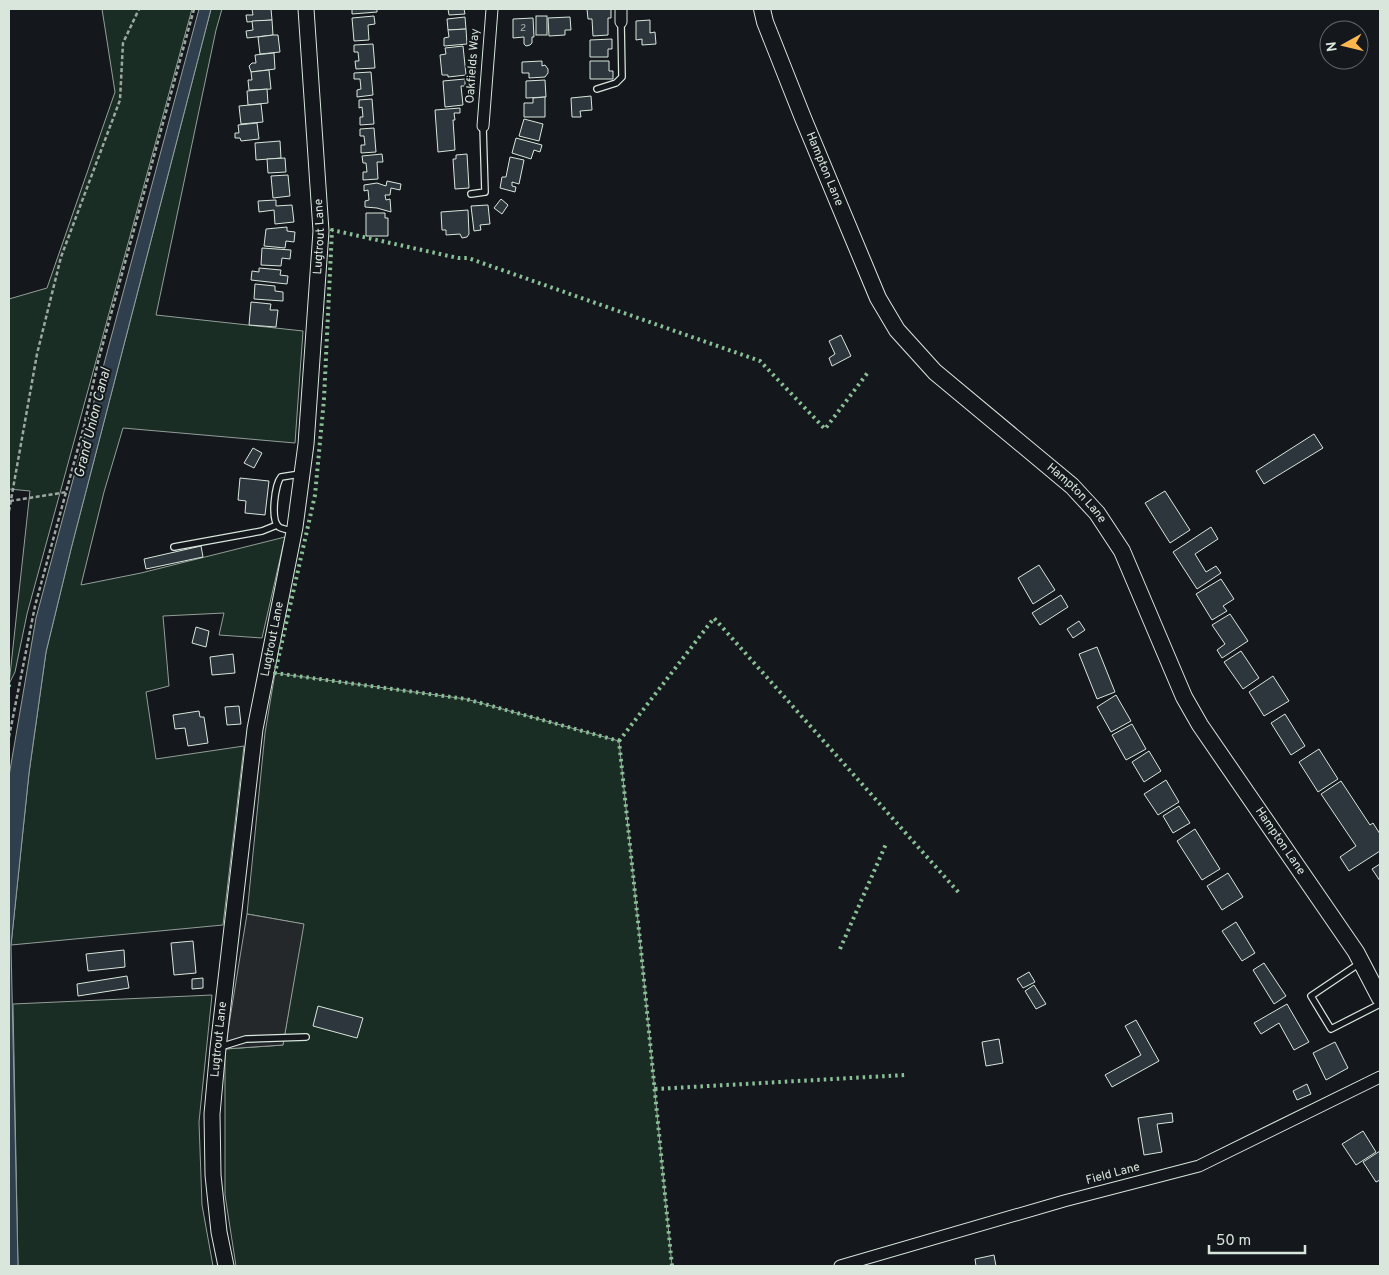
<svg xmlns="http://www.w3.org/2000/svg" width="1389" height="1275" viewBox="0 0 1389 1275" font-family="Overpass,sans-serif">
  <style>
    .green { fill: #1a2d24; stroke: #939e99 }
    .parking { fill: #24282b; stroke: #939e99 }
    .water { fill: #2f3f4d; stroke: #939e99 }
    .building { fill: #2c363c; stroke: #d8e6dc }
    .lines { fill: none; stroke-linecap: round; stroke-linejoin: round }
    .service-casing { stroke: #d8e6dc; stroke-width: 8 }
    .minor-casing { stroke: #d8e6dc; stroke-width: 13 }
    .tertiary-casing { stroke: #d8e6dc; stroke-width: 17 }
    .secondary-casing { stroke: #d8e6dc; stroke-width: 18 }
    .path { stroke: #9da8a2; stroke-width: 2.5; stroke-dasharray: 4 2.5; stroke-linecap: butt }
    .service { stroke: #14181c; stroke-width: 5.5 }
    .minor { stroke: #14181c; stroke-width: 11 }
    .tertiary { stroke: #14181c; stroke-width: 15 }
    .secondary { stroke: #14181c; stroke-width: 16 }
    .hedge { stroke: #8ac095; stroke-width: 4; stroke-dasharray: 2.5 4; stroke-linecap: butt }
    .labels { text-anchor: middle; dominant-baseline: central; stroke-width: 4; stroke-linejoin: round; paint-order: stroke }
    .number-label { font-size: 10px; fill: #adbab4 }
    .street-label { font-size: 12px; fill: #d8e6dc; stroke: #14181c }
    .water-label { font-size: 14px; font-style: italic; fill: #d8e6dc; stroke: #14181c }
  </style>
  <rect width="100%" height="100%" fill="#14181c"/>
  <!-- green -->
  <g class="green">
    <path d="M102 9H192L27 614 15 672 9 684 30 491 9 489V299L47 288 115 92Z"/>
    <path d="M211 9H222L216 30 156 315 303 331 295 443 123 428 104 492 81 585 141 573 285 537 262 638 219 635 224 613 163 616 169 686 146 692 156 759 244 746 223 925 11 945 29 773 46 652 71 549Z"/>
    <path d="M275 673 466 699 619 741 641 950 672 1266H236L225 1195V1049L283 1045 303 924 247 914 265 733Z"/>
    <path d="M212 995 199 1122 202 1205 213 1266H18L13 1004Z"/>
  </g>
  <!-- parking -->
  <path class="parking" d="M247 914 304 924 283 1045 225 1049Z"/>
  <!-- water -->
  <path class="water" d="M199 9H211L71 549 46 652 29 773 11 945 18 1266H9V776L36 618Z"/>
  <!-- building -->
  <g class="building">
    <path d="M252 9H271L272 20 247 22 246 15H253Z"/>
    <path d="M352 9H377V12L352 14Z"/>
    <path d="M448 9H464L465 14 449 15Z"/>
    <path d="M587 9H611V18H608V35L593 36 592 19H588Z"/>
    <path d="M374 16 375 24 368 25 369 40 354 41 352 18Z"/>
    <rect x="536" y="16" width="11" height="19"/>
    <path d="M465 17 466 29 448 30 447 19Z"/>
    <path d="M570 17 571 30H565V35L549 36 548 18Z"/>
    <path d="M533 18 534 37H532V43L530 45 526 46 524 44V37L513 38V19Z"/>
    <path d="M272 20 273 35 247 38 246 31 253 30 252 21Z"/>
    <path d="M650 20V33L655 32 656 44 642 45V39L636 40V21Z"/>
    <path d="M466 29 467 44 444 46V38L449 37 448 30Z"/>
    <path d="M273 35H278L280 52 260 54 258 37Z"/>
    <path d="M612 39V49H608V57H590V40Z"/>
    <path d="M373 44 375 68 356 69 355 61H359L358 52H354V45Z"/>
    <path d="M463 46 466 75 448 77V75H442L440 55 446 54 445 48Z"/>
    <path d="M274 53 275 69 251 72 249 66 252 63H256L255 55Z"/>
    <path d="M542 61V66L545 65 548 69V73L545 77 529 78V73H522V62Z"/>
    <path d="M590 61H609V71H613V79H590Z"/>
    <path d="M269 70 271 89 249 90 248 80H252L251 72Z"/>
    <path d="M371 72 373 95 357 97V90L361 89 360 79H354V73Z"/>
    <path d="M465 79V86H461L463 105 445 107 443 81Z"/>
    <path d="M545 80 546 97 526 98V81Z"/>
    <path d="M267 89 268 103 248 105 247 91Z"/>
    <path d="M591 96 592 110 580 111 581 117H572L571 98Z"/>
    <path d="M545 97V117H524V103H533V98Z"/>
    <path d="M372 99 374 124 360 125V117H363L362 107 359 108V100Z"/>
    <path d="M261 104 263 122 241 124 239 106Z"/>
    <path d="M460 108V113H454L455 120H453L455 150 438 152 435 110Z"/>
    <path d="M524 119 543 124 539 141 519 136Z"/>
    <path d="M257 123 259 139 241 141 240 138H235V133H239L238 125Z"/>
    <path d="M374 128 376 152 361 153V145H365L364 136H360V129Z"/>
    <path d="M516 138 542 145 540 152 534 150 531 159 512 153Z"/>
    <path d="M280 141 281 158 256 160 255 143Z"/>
    <path d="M382 154 383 162H377L378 179 363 180V172H367L366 163H363L362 156Z"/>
    <path d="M467 154 469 188 455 189 453 159H456V155Z"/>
    <path d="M510 157 524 160 519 184 512 182V186L516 187 515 192 500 188 502 177H506Z"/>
    <path d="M285 158 286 172 268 173 267 159Z"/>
    <path d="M288 175 290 196 273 198 271 176Z"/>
    <path d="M387 181 401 184 400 190 391 188 390 195H385L386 200 390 199 391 212 377 208 365 207V201L369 200 368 190 364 191V185L377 183 386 186Z"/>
    <path d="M501 199 508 205 502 214 494 208Z"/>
    <path d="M276 200V206L292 205 294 222 275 224 274 210 259 212 258 201Z"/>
    <path d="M488 205 490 224 480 225 481 230 474 231 471 206Z"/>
    <path d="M468 210 469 234 467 237 462 238 460 234 446 235V230H442L441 212Z"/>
    <path d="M366 213H385V218H388V236H366Z"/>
    <path d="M287 227V231L295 232 294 242 286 241 285 248 264 246 266 229Z"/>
    <path d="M262 248 291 250 290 259 282 258 281 266 261 265Z"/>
    <path d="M259 268 281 270 280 275 288 276 287 284 251 280 252 271 259 272Z"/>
    <path d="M255 284 275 286V291L283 292V301L254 299Z"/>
    <path d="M251 302 271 304 270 310H278L276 327 249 325Z"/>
    <path d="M841 335 851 356 832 366 829 358 835 354 829 341Z"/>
    <path d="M1314 434 1323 448 1264 484 1256 471Z"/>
    <path d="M253 448 262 453 254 468 244 463Z"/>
    <path d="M240 478 269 481 265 515 245 513 246 501 238 500Z"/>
    <path d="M1165 491 1190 530 1170 543 1145 503Z"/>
    <path d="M1211 527 1218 539 1195 554 1206 572 1216 566 1221 573 1197 589 1173 552Z"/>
    <path d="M201 546 203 557 146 569 144 559Z"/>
    <path d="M1039 565 1055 590 1033 604 1018 578Z"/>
    <path d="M1221 579 1234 599 1223 606 1227 611 1212 620 1196 594Z"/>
    <path d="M1061 595 1068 607 1040 625 1032 613Z"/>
    <path d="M1230 614 1248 641 1222 658 1217 650 1225 644 1212 625Z"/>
    <path d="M1079 621 1085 630 1073 638 1067 629Z"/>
    <path d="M196 627 209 631 206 647 192 643Z"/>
    <path d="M1097 647 1115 692 1097 699 1079 654Z"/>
    <path d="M1241 651 1259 678 1243 689 1224 662Z"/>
    <path d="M233 654 235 673 212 675 210 657Z"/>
    <path d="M1273 676 1289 701 1264 716 1249 692Z"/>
    <path d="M1116 695 1131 721 1111 732 1097 707Z"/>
    <path d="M239 706 241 724 227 725 225 707Z"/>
    <path d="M199 711 200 717H204L208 743 188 746 185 728 175 729 173 715Z"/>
    <path d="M1285 714 1305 746 1291 755 1271 723Z"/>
    <path d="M1132 724 1146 749 1126 760 1112 735Z"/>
    <path d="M1319 749 1338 779 1318 792 1299 762Z"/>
    <path d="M1149 751 1161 771 1144 782 1132 762Z"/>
    <path d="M1166 780 1179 802 1158 815 1144 794Z"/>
    <path d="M1341 781 1370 825 1373 823 1380 834V851L1349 871 1340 857 1356 846 1321 794Z"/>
    <path d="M1179 806 1190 823 1173 833 1163 816Z"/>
    <path d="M1195 829 1220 869 1202 880 1177 841Z"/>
    <path d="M1380 864V881L1372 869Z"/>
    <path d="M1228 873 1243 897 1222 910 1207 886Z"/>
    <path d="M1236 922 1255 953 1242 961 1222 931Z"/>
    <path d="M193 941 196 973 174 975 171 943Z"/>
    <path d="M124 950 125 967 88 971 86 954Z"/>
    <path d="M1264 963 1286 996 1274 1004 1253 970Z"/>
    <path d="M1029 972 1035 982 1023 988 1017 979Z"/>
    <path d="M127 976 129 988 78 996 77 984Z"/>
    <path d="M203 978V988L192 989V979Z"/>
    <path d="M1034 985 1046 1004 1036 1009 1025 991Z"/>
    <path d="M1287 1004 1309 1042 1294 1050 1279 1023 1261 1034 1254 1023Z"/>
    <path d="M318 1006 363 1018 357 1038 313 1026Z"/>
    <path d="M1136 1020 1159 1061 1112 1087 1105 1075 1141 1055 1125 1026Z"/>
    <path d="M999 1039 1003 1063 986 1066 982 1042Z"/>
    <path d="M1335 1042 1348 1068 1326 1080 1313 1053Z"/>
    <path d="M1307 1084 1311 1094 1297 1100 1293 1091Z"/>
    <path d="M1172 1113 1173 1122 1157 1124 1162 1152 1144 1155 1138 1118Z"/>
    <path d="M1363 1131 1376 1152 1356 1165 1342 1144Z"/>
    <path d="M1380 1151V1180L1376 1182 1363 1162Z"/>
    <path d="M994 1255 996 1266H976L975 1259Z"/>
  </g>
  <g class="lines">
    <defs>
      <g id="service">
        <path d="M597 89 616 83 622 77 621 22"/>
        <path d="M471 194 485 192 483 126"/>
        <path d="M294 532C290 530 282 529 279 527 270 520 275 484 281 477L300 474"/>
        <path d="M174 547 262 531 277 525"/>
        <path d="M1360 963 1311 996 1331 1029 1380 1004"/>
        <path d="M220 1047 246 1039 306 1037"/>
      </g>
      <g id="minor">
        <path d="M621 9V22"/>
        <path d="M483 126 492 9"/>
        <path d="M840 1266 1064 1201 1199 1166 1380 1077"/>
      </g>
      <g id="tertiary">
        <path id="s1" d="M226 1266 219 1232 213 1175 212 1114 218 1048 255 729 295 527 306 444 321 231 306 9"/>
      </g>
      <g id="secondary">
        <path id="s2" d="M762 9 765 22 803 118 878 298 897 330 935 372 1072 486 1097 513 1122 551 1184 697 1200 725 1356 952 1380 998"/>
      </g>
    </defs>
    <!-- service casing -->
    <use href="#service" class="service-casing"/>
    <!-- minor casing -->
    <use href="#minor" class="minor-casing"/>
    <!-- tertiary casing -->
    <use href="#tertiary" class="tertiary-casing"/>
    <!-- secondary casing -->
    <use href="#secondary" class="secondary-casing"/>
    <!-- path -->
    <g class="path">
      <path d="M10 501 67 492"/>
      <path d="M9 511 37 354 61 257 120 100 123 43 139 9"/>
      <path d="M9 737 35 606 84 426 98 362 194 9"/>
    </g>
    <!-- service -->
    <use href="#service" class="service"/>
    <!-- minor -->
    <use href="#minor" class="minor"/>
    <!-- tertiary -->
    <use href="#tertiary" class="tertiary"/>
    <!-- secondary -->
    <use href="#secondary" class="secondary"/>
    <!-- hedge -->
    <g class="hedge">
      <path d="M9 687V684"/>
      <path d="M619 741 714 618 960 894"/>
      <path d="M840 949 886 844"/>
      <path d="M655 1089 905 1075"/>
      <path d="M672 1266 641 950 619 741 466 699 275 673 315 495 324 399 332 230 458 258H468L760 361 825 429 869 371"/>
    </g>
  </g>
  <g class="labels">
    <!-- number labels -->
    <g class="number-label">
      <text x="523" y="28">2</text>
    </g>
    <!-- street labels -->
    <g class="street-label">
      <text transform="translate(473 66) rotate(-86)">Oakfields Way</text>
      <text stroke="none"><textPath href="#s2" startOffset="172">Hampton Lane</textPath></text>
      <text stroke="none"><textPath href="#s1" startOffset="1038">Lugtrout Lane</textPath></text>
      <text stroke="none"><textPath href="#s2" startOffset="592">Hampton Lane</textPath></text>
      <text stroke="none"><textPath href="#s1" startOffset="632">Lugtrout Lane</textPath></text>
      <text stroke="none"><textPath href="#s2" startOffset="998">Hampton Lane</textPath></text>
      <text stroke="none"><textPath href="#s1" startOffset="228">Lugtrout Lane</textPath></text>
      <text transform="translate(1113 1174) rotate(-15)">Field Lane</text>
    </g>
    <!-- water labels -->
    <g class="water-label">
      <text transform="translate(93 423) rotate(-76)">Grand Union Canal</text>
    </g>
  </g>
  <!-- border -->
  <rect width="1389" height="1275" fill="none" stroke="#d8e6dc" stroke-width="20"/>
  <!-- north arrow -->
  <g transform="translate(1344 45) rotate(262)"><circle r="24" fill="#14181c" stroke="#626a69"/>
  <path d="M0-4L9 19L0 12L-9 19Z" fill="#ffb74d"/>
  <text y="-8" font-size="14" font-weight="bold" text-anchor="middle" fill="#d8e6dc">N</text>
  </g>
  <!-- scale -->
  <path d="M1209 1245v8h96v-8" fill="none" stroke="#d8e6dc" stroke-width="2.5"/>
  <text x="1216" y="1245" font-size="15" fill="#d8e6dc" stroke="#14181c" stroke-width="4" paint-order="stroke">50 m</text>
</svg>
